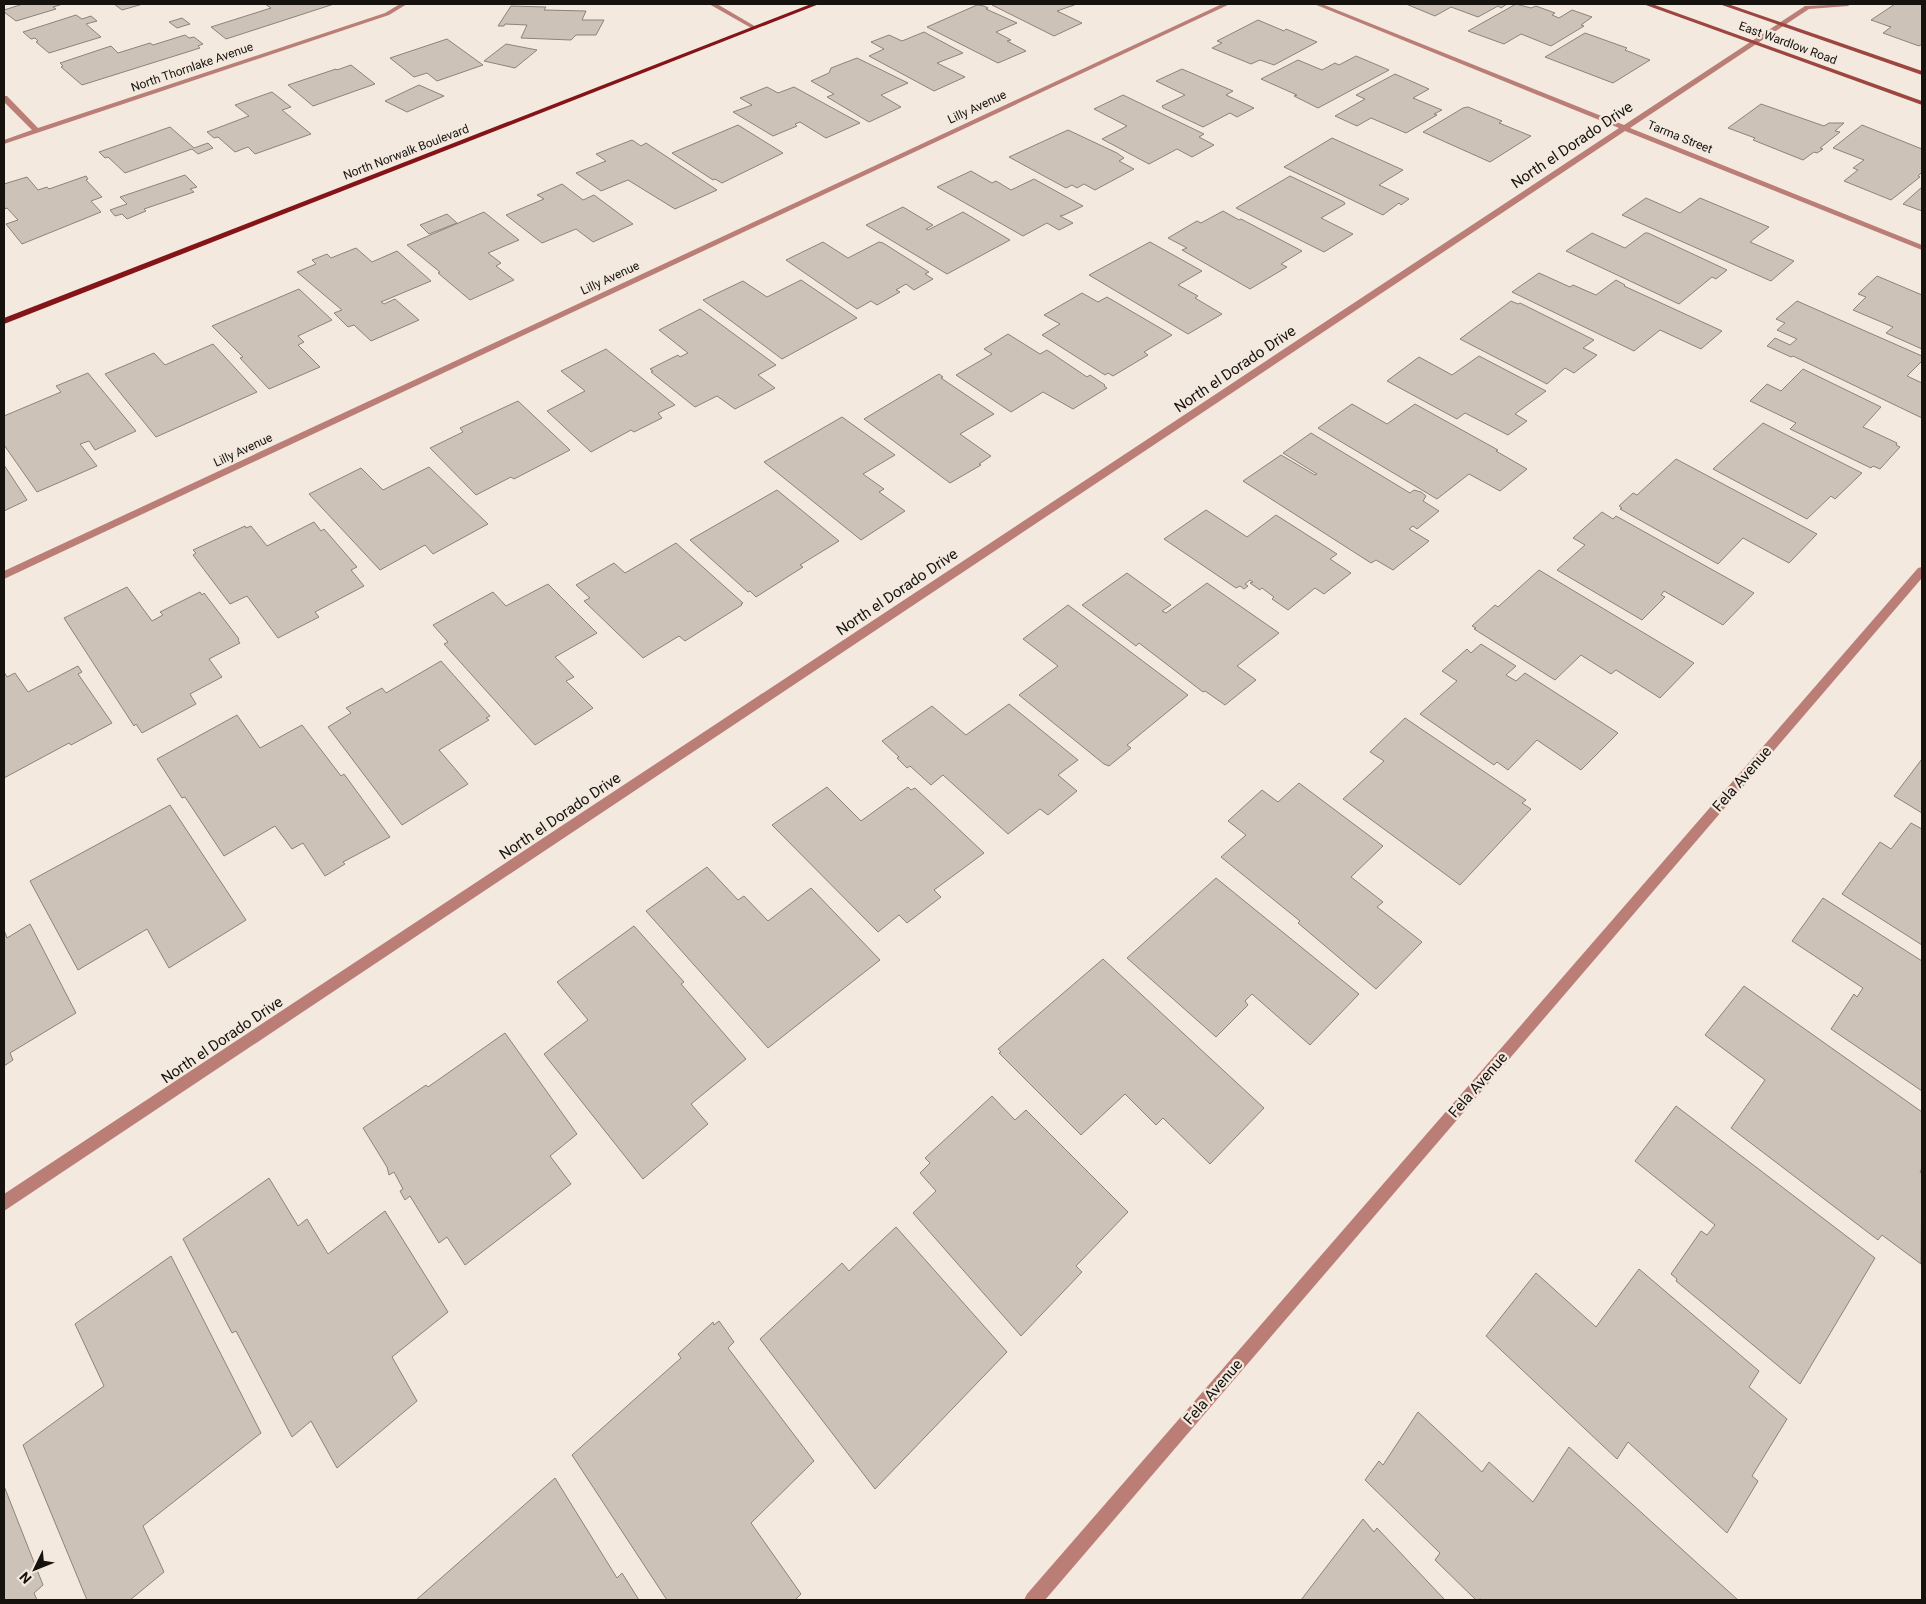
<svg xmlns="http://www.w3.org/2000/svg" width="1926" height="1604" viewBox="0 0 1926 1604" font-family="Roboto,sans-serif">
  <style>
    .building { fill: #ccc2b8; stroke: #8c837a }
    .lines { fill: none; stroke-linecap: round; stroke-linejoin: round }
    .lane { fill: #bb7e77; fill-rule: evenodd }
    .street { fill: #bb7e77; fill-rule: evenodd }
    .secondary { fill: #9d4640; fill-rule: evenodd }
    .primary { fill: #841417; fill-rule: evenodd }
    .labels { text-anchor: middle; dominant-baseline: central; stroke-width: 4.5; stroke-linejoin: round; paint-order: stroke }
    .far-street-label { font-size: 12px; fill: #16130f; stroke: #f3e9de }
    .street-label { font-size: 15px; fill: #16130f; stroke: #f3e9de }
  </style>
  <rect width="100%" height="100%" fill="#f3e9de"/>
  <!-- building -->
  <g class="building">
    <path d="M23 4H63L53 7 56 9 16 21 4 12V10Z"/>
    <path d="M114 4H143L122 10Z"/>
    <path d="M265 4H334L226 39 211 27 271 8Z"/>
    <path d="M994 4H1077L1057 11 1082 23 1054 36 992 5Z"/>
    <path d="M1406 4H1507L1501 8 1498 6 1478 17 1451 7 1435 16Z"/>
    <path d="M1516 4 1531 8 1536 6 1555 13 1552 15 1559 18 1572 10 1592 17 1581 25 1584 26 1551 46 1521 34 1504 44 1468 31Z"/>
    <path d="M1895 4H1922V44L1919 46 1883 33 1891 27 1871 20Z"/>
    <path d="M977 5 984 6 988 8 986 9 1017 23 996 32 1011 40 1007 41 1026 51 998 63 927 27Z"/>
    <path d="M511 6 546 7 544 10 586 11 582 20H604L596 35H576L571 40 521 38 527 25 505 24 504 26H498Z"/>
    <path d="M76 15 82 19 91 16 97 21 86 24 101 37 49 53 36 42 38 41 35 38 31 39 23 32Z"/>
    <path d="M182 18 190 24 177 28 169 22Z"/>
    <path d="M1258 20 1284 31 1286 29 1317 42 1274 65 1260 60 1251 64 1212 48 1222 43 1217 41Z"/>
    <path d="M924 32 963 53 937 63 965 77 934 91 869 56 884 49 871 42 889 35 902 41Z"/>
    <path d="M1585 33 1627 48 1625 50 1650 60 1613 83 1545 57Z"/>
    <path d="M185 35 189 38 194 37 203 44 198 46 200 48 82 85 61 67 63 66 60 63 111 46 118 53 150 43 153 45Z"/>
    <path d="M447 39 483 65 437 81 427 73 414 77 390 58Z"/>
    <path d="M506 44 537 50 515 68 484 61Z"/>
    <path d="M1356 56 1389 70 1318 108 1294 96 1297 95 1261 79 1298 60 1322 70 1335 63 1339 65Z"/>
    <path d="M857 58 908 83 881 95 901 107 869 122 827 97 834 94 811 81 829 73 831 68Z"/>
    <path d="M351 65 375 84 313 106 288 85 336 69 337 70Z"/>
    <path d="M1182 69 1233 91 1226 95 1254 108 1237 117 1230 113 1203 127 1163 108 1162 106 1185 95 1156 81Z"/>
    <path d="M1395 74 1429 89 1413 98 1442 110 1434 114 1437 115 1406 133 1371 118 1357 126 1335 116 1365 99 1356 95Z"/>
    <path d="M419 85 444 96 407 112 385 101Z"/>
    <path d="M767 87 778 93 794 87 860 123 826 138 800 122 795 124 797 126 773 136 733 112 752 105 740 98Z"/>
    <path d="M272 92 291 107 282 110 311 134 255 154 248 147 235 152 218 137 214 138 207 132 249 116 235 105Z"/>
    <path d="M1123 95 1204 134 1199 137 1214 145 1192 157 1177 149 1149 164 1102 139 1127 126 1094 109Z"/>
    <path d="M1761 104 1824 126 1829 123H1844L1835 131 1840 132 1820 148 1823 149 1817 153 1814 152 1803 160 1753 140 1755 138 1728 128Z"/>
    <path d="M1468 107 1502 121 1499 123 1531 136 1490 162 1423 132 1463 108Z"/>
    <path d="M738 125 783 153 722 183 715 179 713 180 672 153Z"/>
    <path d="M1862 125 1922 149V172L1918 176 1920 177 1891 200 1844 181 1858 170 1853 168 1864 160 1833 148Z"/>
    <path d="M170 127 194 148 208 143 213 148 198 154 192 149 125 173 108 157 105 158 99 152Z"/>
    <path d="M1068 130 1117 153 1124 158 1119 161 1134 169 1095 190 1084 184 1077 188 1072 185 1066 188 1009 157Z"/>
    <path d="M1332 138 1403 170 1379 185 1409 199 1401 205 1399 203 1383 215 1284 167Z"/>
    <path d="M632 140 641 146 646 143 717 190 675 209 628 180 601 191 576 173 606 161 596 154Z"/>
    <path d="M971 171 992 183 996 181 1011 190 1034 179 1083 206 1064 215 1060 216 1073 223 1059 230 1047 223 1023 236 937 187Z"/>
    <path d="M185 175 197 187 190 189 194 192 144 209 146 211 127 219 122 214 115 216 110 210 127 204 120 197Z"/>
    <path d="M86 176 88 179 86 180 102 197 91 201 101 212 22 244 6 224 18 220 7 208 4 209V184L27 177 38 190 47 187 49 189Z"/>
    <path d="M1290 176 1344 202 1345 204 1321 218 1353 234 1324 252 1236 208Z"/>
    <path d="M562 184 583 200 594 195 633 224 593 242 576 229 542 243 506 215 544 199 537 195Z"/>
    <path d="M1922 187V211L1903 204Z"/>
    <path d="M1646 198 1680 213 1700 198 1769 227 1750 242 1794 261 1771 281 1622 215Z"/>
    <path d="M903 207 933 225 926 229 928 230 963 212 1010 240 947 274 866 225Z"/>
    <path d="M1223 211 1239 220 1241 219 1302 251 1281 264 1287 267 1250 289 1182 250 1187 248 1168 238 1197 221 1201 223Z"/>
    <path d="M484 212 519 240 488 253 501 263 496 266 514 280 470 300 438 273 440 272 407 245Z"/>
    <path d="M447 214 457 223 429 234 420 225Z"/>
    <path d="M1592 233 1625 248 1645 233H1648L1727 270 1716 279 1712 277 1679 304 1566 251Z"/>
    <path d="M823 242 848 258 879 242 883 243 929 272 925 274 933 279 914 290 906 284 896 290 900 292 877 305 871 301 857 309 786 260Z"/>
    <path d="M1150 242 1202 271 1178 285 1198 296 1195 298 1222 314 1188 334 1089 275Z"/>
    <path d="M356 248 372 262 397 251 431 281 381 302 384 304 395 299 419 320 371 341 354 325 348 327 334 313 342 310 297 272 316 264 312 260 327 254 331 258Z"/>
    <path d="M1539 273 1570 287 1573 285 1596 295 1616 280 1625 285 1624 286 1722 331 1701 349 1660 330 1634 351 1512 292Z"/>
    <path d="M1877 276 1922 295V349L1886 333 1893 327 1853 310 1866 297 1858 294Z"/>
    <path d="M801 280 857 318 782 359 703 300 743 281 767 297Z"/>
    <path d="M299 289 332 320 298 336 304 342 298 345 320 367 269 389 240 358 243 357 212 326Z"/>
    <path d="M1082 293 1098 302 1107 297 1172 335 1144 352 1148 355 1113 376 1108 373 1105 375 1042 335 1060 324 1044 315Z"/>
    <path d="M1511 301 1518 304 1520 303 1594 340 1583 348 1597 355 1574 373 1565 368 1547 384 1460 339Z"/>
    <path d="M1797 301 1922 356V361L1907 376 1922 383V418L1793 356 1791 357 1767 346 1775 338 1790 345 1797 339 1777 330 1785 323 1776 319Z"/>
    <path d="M700 309 776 365 758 375 775 388 735 409 717 396 695 407 651 372 653 371 650 369 678 355 680 357 688 353 659 330Z"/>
    <path d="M1008 334 1040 354 1047 350 1087 377 1090 375 1105 385 1104 386 1107 388 1073 409 1043 392 1011 412 956 375 992 354 984 349Z"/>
    <path d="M213 344 257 392 156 437 105 374 154 353 165 365Z"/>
    <path d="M606 349 675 405 658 413 662 418 634 432 631 430 591 452 547 411 585 391 561 371Z"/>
    <path d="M1479 356 1546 391 1515 414 1527 421 1508 435 1465 413 1457 419 1387 381 1419 357 1452 375Z"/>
    <path d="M1803 369 1881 407 1863 427 1897 443 1896 445 1900 447 1880 469 1873 466 1871 468 1790 429 1796 423 1750 401 1767 384 1781 391Z"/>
    <path d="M88 373 136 431 95 450 89 441 80 444 97 466 37 492 4 445V416L61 392 56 386Z"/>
    <path d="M939 374 943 377 941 378 994 414 960 434 991 456 979 464 981 465 950 483 864 419Z"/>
    <path d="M518 401 570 450 514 479 511 477 476 495 430 448 463 432 460 428Z"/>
    <path d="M1352 404 1387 424 1415 404 1498 450 1496 451 1527 469 1500 491 1469 474 1437 499 1318 428Z"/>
    <path d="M842 417 895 455 863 474 884 489 879 492 905 511 861 540 764 462Z"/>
    <path d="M1763 423 1862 473 1835 499 1831 496 1807 519 1713 469Z"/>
    <path d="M1311 433 1410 493 1414 490 1421 492 1426 496 1423 501 1439 511 1417 529 1413 526 1409 529 1429 541 1393 570 1376 560 1371 563 1243 481 1281 455 1315 475 1317 474 1283 453Z"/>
    <path d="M1676 459 1817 534 1789 563 1743 538 1718 564 1620 509 1622 508 1619 506 1633 493 1637 495Z"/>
    <path d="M4 465 27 500 4 511Z"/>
    <path d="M429 467 488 524 433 554 425 545 380 570 309 494 361 468 383 490Z"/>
    <path d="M777 490 839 541 800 565 803 567 756 597 750 591 748 592 690 540Z"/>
    <path d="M1206 510 1247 537 1276 515 1337 554 1330 559 1351 573 1324 594 1315 588 1288 610 1272 599 1274 597 1262 588 1260 590 1250 583 1253 582 1250 580 1245 584 1248 586 1244 589 1240 586 1236 588 1164 539Z"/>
    <path d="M1602 512 1613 519 1616 516 1754 593 1723 625 1664 591 1661 595 1665 597 1642 620 1557 570 1585 545 1573 538Z"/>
    <path d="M314 522 321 531 324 529 357 567 351 570 364 586 315 612 319 617 278 638 247 596 230 604 193 555 196 553 193 550 245 526 246 528 251 526 267 546Z"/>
    <path d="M676 543 743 603 741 604 742 605 685 641 679 636 643 658 584 601 590 598 576 585 614 563 625 573Z"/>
    <path d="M1539 570 1694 663 1660 698 1616 670 1611 674 1581 655 1555 680 1474 629 1476 628 1472 626 1495 605 1498 607Z"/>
    <path d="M1127 573 1171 605 1162 611 1166 613 1207 583 1279 633 1237 666 1256 680 1225 705 1205 691 1203 692 1139 643 1136 646 1082 605Z"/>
    <path d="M548 584 597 633 555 657 574 677 566 681 593 708 535 745 444 644 448 642 433 625 493 592 506 606Z"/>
    <path d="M127 587 152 621 163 615 160 612 200 592 202 595 204 593 239 639 238 640 240 643 209 659 222 677 190 694 196 704 142 733 136 724 134 726 64 618Z"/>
    <path d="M1068 605 1188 695 1127 745 1131 748 1109 766 1104 764 1019 695 1058 666 1023 639Z"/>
    <path d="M1481 644 1516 666 1506 675 1516 681 1525 673 1618 733 1581 770 1537 740 1508 770 1497 762 1494 765 1420 714 1457 681 1442 671 1467 649 1471 653Z"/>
    <path d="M441 661 490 716 486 718 489 720 439 750 468 784 402 825 328 727 351 713 346 708 382 688 386 693Z"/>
    <path d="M78 666 82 672 78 674 112 723 71 745 69 743 4 778V672L7 677 15 673 28 692Z"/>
    <path d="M1009 704 1078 760 1058 775 1077 791 1048 815 1040 809 1008 834 943 775 931 785 910 766 907 768 897 758 899 757 882 741 932 706 966 735Z"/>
    <path d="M237 715 260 748 302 725 341 776 344 774 390 837 343 862 345 864 325 876 303 843 292 849 275 826 224 856 185 797 182 798 157 759Z"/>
    <path d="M1405 718 1526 800 1522 803 1531 809 1460 885 1343 799 1384 761 1370 752Z"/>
    <path d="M1922 759V813L1894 796Z"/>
    <path d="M1299 783 1383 846 1351 877 1383 902 1377 907 1422 942 1376 989 1298 923 1300 921 1221 857 1246 835 1228 821 1262 790 1278 802Z"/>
    <path d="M827 787 861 821 908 787 911 790 915 788 984 853 934 890 941 897 907 923 899 915 878 932 772 825Z"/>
    <path d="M170 805 246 920 169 968 147 929 78 970 30 881Z"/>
    <path d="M1911 823 1922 829V945L1842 894 1880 842 1891 849Z"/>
    <path d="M707 867 738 900 744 896 768 921 811 888 880 960 768 1048 646 911Z"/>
    <path d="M1216 878 1359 994 1310 1045 1252 994 1245 1001 1248 1005 1216 1037 1127 958Z"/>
    <path d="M1823 898 1922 961V1091L1831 1029 1854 994 1857 997 1863 988 1792 941Z"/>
    <path d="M30 924 76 1013 10 1053 13 1060 4 1066V930L7 938Z"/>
    <path d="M634 926 684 982 681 984 746 1059 691 1104 708 1124 643 1179 544 1054 588 1020 557 982Z"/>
    <path d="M1103 959 1264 1108 1210 1164 1163 1118 1156 1125 1125 1094 1081 1135 999 1053 1001 1052 998 1049Z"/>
    <path d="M1744 986 1922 1112V1168L1920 1172 1922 1174 1921 1264 1882 1235 1878 1240 1731 1128 1765 1080 1705 1035Z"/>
    <path d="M505 1033 577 1134 550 1156 571 1184 465 1265 447 1237 439 1243 410 1196 405 1200 400 1191 403 1189 394 1172 389 1175 387 1167 363 1128 426 1085 428 1087Z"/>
    <path d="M992 1096 1015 1120 1026 1110 1128 1212 1076 1266 1082 1272 1021 1336 913 1213 936 1191 920 1173 930 1163 925 1158Z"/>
    <path d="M1676 1106 1875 1258 1800 1384 1676 1281 1677 1279 1671 1274 1701 1231 1707 1235 1715 1225 1635 1161Z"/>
    <path d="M269 1178 298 1226 307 1219 328 1254 385 1211 448 1312 392 1357 417 1401 337 1468 311 1421 292 1437 236 1331 232 1333 183 1239Z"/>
    <path d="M896 1227 1007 1352 875 1489 760 1339 842 1263 849 1271Z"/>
    <path d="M171 1256 261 1433 143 1526 164 1572 130 1600H87L23 1445 104 1386 75 1324Z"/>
    <path d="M1639 1269 1759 1371 1749 1387 1787 1419 1752 1476 1758 1481 1727 1533 1628 1442 1617 1459 1486 1336 1536 1273 1596 1327Z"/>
    <path d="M719 1321 734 1342 728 1348 814 1461 751 1523 801 1594 795 1600H667L572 1455 681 1358 678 1354 713 1322 714 1325Z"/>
    <path d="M1418 1412 1482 1472 1489 1462 1533 1502 1569 1447 1738 1600H1482L1481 1599 1476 1600 1435 1560 1440 1553 1365 1480 1379 1461 1383 1465Z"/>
    <path d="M555 1478 617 1578 622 1573 639 1600H416Z"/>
    <path d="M4 1486 43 1585 34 1593 37 1600H4Z"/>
    <path d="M1363 1519 1374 1532 1377 1528 1445 1600H1301Z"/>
  </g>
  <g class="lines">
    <!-- lane -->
    <path class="lane" d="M709 4H717L758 28 753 29Z"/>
    <!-- street -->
    <g class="street">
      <path d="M400 4H407L389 15 4 144V140L32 130 4 102V96H7L38 128 385 13Z"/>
      <path d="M1222 4H1230L4 579V571Z"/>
      <path d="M1314 4H1322L1624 125 1805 6 1851 4 1848 6 1809 9 1630 128 1922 245V250L1625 131 4 1211V1194L1619 128Z"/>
      <path d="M1922 567V578L1045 1600H1024L1027 1594 1918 568Z"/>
    </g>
    <!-- secondary -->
    <g class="secondary">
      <path d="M1643 4H1652L1922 101V105Z"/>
      <path d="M1719 4H1728L1922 71V75Z"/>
    </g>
    <!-- primary -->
    <path class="primary" d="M811 4H819L4 324V318Z"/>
  </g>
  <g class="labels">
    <!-- far-street labels -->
    <g class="far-street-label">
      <text transform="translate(1788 43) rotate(20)">East Wardlow Road</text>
      <text transform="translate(192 67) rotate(-19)">North Thornlake Avenue</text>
      <text transform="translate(977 107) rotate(-25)">Lilly Avenue</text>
      <text transform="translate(1680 137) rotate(22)">Tarma Street</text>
      <text transform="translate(406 152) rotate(-21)">North Norwalk Boulevard</text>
      <text transform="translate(610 278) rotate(-25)">Lilly Avenue</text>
      <text transform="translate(243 450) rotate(-25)">Lilly Avenue</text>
    </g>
    <!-- street labels -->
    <g class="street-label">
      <text transform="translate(1572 145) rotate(-34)">North el Dorado Drive</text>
      <text transform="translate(1235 369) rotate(-34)">North el Dorado Drive</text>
      <text transform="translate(897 592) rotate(-34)">North el Dorado Drive</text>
      <text transform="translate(1742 779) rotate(-49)">Fela Avenue</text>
      <text transform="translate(560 816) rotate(-34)">North el Dorado Drive</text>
      <text transform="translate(222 1040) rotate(-34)">North el Dorado Drive</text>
      <text transform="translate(1478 1085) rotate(-49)">Fela Avenue</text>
      <text transform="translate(1213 1392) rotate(-49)">Fela Avenue</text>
    </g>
  </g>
  <!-- border -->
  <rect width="1926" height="1604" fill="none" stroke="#16130f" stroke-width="10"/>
  <!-- north arrow -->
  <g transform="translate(35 1569) rotate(227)" stroke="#f3e9de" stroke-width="4" paint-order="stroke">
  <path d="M0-4L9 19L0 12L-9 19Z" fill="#16130f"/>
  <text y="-8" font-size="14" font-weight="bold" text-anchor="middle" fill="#16130f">N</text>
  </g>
</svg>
